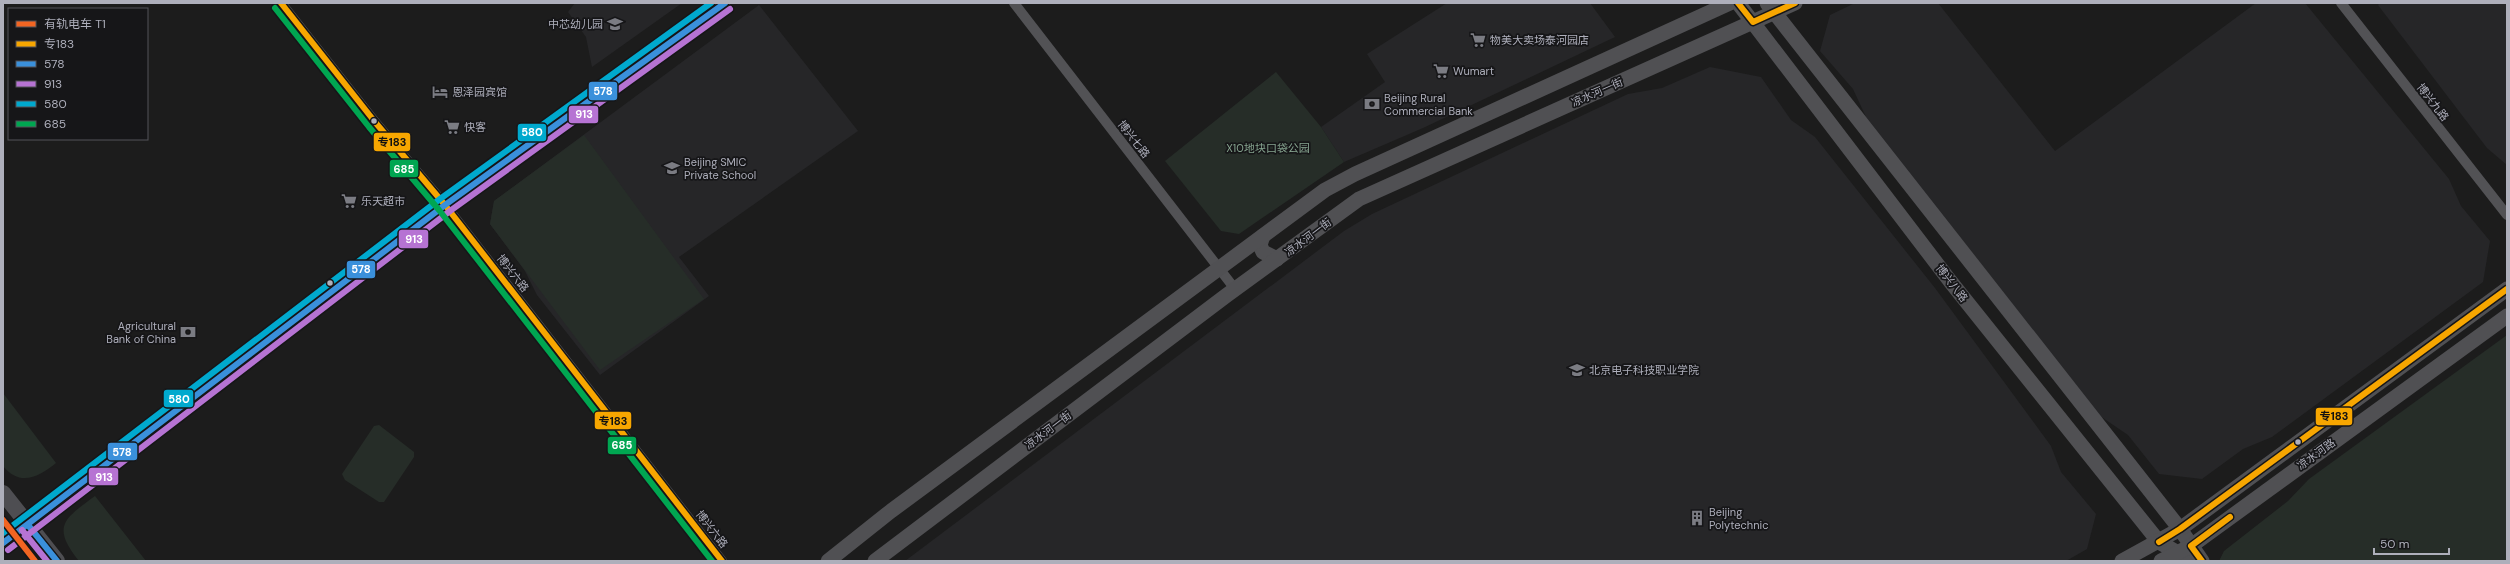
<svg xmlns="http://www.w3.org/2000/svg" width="2510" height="564" viewBox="0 0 2510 564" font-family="'DM Sans','Noto Sans SC',sans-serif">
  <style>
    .built { fill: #262628 }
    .park { fill: #262d28 }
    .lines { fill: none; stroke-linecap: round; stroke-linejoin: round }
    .street { stroke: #525255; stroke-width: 10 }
    .secondary { stroke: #505053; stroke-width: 15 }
    .primary { stroke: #4e4e52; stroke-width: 16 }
    .bus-1-casing { stroke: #161618; stroke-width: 9 }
    .bus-2-casing { stroke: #161618; stroke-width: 9 }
    .bus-3-casing { stroke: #161618; stroke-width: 9 }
    .bus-4-casing { stroke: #161618; stroke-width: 9 }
    .bus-5-casing { stroke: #161618; stroke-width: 9 }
    .bus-1 { stroke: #f7a600; stroke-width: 6 }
    .bus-2 { stroke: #3a90db; stroke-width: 6 }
    .bus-3 { stroke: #b673d3; stroke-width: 6 }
    .bus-4 { stroke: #00a9ce; stroke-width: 6 }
    .bus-5 { stroke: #00a651; stroke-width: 6 }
    .tram-1-casing { stroke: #161618; stroke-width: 9 }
    .tram-1 { stroke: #f26522; stroke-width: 6 }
    .bus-dot { fill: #aeafbb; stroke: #161618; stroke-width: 1.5 }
    .labels { text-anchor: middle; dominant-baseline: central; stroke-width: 3.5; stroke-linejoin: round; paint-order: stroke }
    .poi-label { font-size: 11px; fill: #aeafbb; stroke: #161618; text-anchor: start }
    .street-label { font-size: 11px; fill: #aeafbb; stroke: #161618 }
    .park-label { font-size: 11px; fill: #87a590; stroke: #161618 }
    .line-badge { stroke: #161618; stroke-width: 1.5 }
    .badge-label { font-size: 11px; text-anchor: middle; font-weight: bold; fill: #fff }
    .pale-badge-label { font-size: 11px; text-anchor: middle; font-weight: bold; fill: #111 }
  </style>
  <rect width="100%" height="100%" fill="#1c1c1c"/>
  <!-- built -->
  <g class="built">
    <path d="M575 3H682L592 67 586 37 568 12Z"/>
    <path d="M1447 3H1590L1615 37 1423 128 1344 162 1321 127 1385 82 1367 54Z"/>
    <path d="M1855 3H1938L2055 151 2256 3H2305L2449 179 2461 206 2490 241 2483 282 2272 437 2243 449 2202 479 2159 474 2128 435 2100 416 1866 117 1853 89 1820 51 1830 15Z"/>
    <path d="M2380 3H2507V165L2487 148 2378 5Z"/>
    <path d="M759 5 858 131 679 257 709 296 600 375 537 295 525 271 490 224 494 201Z"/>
    <path d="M1710 67 1761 77 1791 120 1815 137 1935 288 2051 446 2061 472 2096 514 2087 549 2066 561H905L1344 231 1372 214 1628 94 1662 88Z"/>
  </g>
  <!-- park -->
  <g class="park">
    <path d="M1276 72 1321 127 1344 162 1239 234 1221 231 1165 161Z"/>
    <path d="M584 135 704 299 600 370 490 224 494 201Z"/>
    <path d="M2507 335V561H2219L2224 551 2288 501 2309 479Z"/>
    <path d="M3 393 56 463C39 477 20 487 3 466Z"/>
    <path d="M379 425 414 452V457L384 502H379L345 480 342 474 374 426Z"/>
    <path d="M95 496 146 561H79C51 526 64 519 95 496Z"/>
  </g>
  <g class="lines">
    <!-- street -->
    <g class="street">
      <path d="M281 3 375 122 445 205 722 561"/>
      <path d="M1014 3 1235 289"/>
      <path d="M2341 3 2507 215"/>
      <path d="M3 543 33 522 218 377 445 205 725 3"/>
    </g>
    <!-- secondary -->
    <g class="secondary">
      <path d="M1738 3 1950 281 2159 542 2178 553 2185 561"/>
      <path d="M1767 3 2180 529 2202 561"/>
      <path d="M1263 236 1260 245 1263 252 1277 259"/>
      <path d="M828 561 891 511 1325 190 1355 174 1730 3"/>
      <path d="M875 561 1227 295 1359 199 1795 3"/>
      <path d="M2122 561 2180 529 2507 289"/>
      <path d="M2161 561 2191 546 2507 316"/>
    </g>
    <!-- primary -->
    <path class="primary" d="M3 493 57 561"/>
    <defs>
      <g id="bus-1">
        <path d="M281 3 375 122 445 205 722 561"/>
        <path d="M1738 3 1753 22 1795 3"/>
        <path d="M2159 542 2180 529 2507 289"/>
        <path d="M2202 561 2191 546 2230 517"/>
      </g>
      <g id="bus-2">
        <path d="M28 525 57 561"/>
        <path d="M3 543 445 205 725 3"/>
      </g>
      <g id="bus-3">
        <path d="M22 530 47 561"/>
        <path d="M8 550 450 211 730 9"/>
      </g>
      <path id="bus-4" d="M3 533 440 199 711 3"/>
      <path id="bus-5" d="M275 8 369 127 439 210 712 561"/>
    </defs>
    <!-- bus-1 casing -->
    <use href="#bus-1" class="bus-1-casing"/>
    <!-- bus-2 casing -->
    <use href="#bus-2" class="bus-2-casing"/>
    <!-- bus-3 casing -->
    <use href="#bus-3" class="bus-3-casing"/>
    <!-- bus-4 casing -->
    <use href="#bus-4" class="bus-4-casing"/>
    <!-- bus-5 casing -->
    <use href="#bus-5" class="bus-5-casing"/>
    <!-- bus-1 -->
    <use href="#bus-1" class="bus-1"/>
    <!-- bus-2 -->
    <use href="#bus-2" class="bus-2"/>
    <!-- bus-3 -->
    <use href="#bus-3" class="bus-3"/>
    <!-- bus-4 -->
    <use href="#bus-4" class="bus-4"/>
    <!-- bus-5 -->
    <use href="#bus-5" class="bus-5"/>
    <defs>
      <path id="tram-1" d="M3 520 35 561"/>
    </defs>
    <!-- tram-1 casing -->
    <use href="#tram-1" class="tram-1-casing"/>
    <!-- tram-1 -->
    <use href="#tram-1" class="tram-1"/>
  </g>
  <!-- icons -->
  <defs>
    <symbol id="school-bare" viewBox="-9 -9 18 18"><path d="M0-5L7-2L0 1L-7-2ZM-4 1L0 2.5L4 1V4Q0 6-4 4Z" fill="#7b7c83" stroke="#161618" stroke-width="2.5" paint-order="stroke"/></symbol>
    <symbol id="supermarket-bare" viewBox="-9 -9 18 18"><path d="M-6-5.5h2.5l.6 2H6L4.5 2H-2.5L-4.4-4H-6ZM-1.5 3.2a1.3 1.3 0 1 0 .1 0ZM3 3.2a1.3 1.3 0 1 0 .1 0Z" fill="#7b7c83" stroke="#161618" stroke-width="2.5" paint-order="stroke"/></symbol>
    <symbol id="hotel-bare" viewBox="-9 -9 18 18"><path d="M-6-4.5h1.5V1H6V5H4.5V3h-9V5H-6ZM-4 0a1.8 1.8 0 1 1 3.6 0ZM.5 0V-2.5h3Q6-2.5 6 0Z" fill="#7b7c83" stroke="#161618" stroke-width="2.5" paint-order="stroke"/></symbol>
    <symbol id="bank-bare" viewBox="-9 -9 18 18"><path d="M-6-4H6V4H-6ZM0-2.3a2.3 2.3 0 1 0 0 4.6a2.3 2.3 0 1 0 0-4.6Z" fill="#7b7c83" stroke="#161618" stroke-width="2.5" paint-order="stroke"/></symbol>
    <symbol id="university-bare" viewBox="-9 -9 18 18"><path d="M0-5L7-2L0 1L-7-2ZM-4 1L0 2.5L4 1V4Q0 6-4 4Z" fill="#7b7c83" stroke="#161618" stroke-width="2.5" paint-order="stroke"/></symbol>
    <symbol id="building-bare" viewBox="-9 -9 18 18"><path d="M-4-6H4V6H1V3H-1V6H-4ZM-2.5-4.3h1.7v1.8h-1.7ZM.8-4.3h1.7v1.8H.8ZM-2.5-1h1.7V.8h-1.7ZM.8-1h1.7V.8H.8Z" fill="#7b7c83" stroke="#161618" stroke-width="2.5" paint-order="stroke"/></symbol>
  </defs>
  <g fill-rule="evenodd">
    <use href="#school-bare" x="604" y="13" width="22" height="22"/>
    <use href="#supermarket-bare" x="1467" y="29" width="22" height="22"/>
    <use href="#supermarket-bare" x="1430" y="60" width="22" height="22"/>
    <use href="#hotel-bare" x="429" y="81" width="22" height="22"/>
    <use href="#bank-bare" x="1361" y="93" width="22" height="22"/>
    <use href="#supermarket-bare" x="441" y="116" width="22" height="22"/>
    <use href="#school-bare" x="661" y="157" width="22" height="22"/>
    <use href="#supermarket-bare" x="338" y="190" width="22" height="22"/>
    <use href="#bank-bare" x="177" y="321" width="22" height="22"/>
    <use href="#university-bare" x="1566" y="359" width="22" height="22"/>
    <use href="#building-bare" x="1686" y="507" width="22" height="22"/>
  </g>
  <!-- markers -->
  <g class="bus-dot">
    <circle cx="374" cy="121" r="3.5"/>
    <circle cx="330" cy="283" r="3.5"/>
    <circle cx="2298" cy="442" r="3.5"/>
  </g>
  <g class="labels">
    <!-- poi labels -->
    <g class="poi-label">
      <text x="603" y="24" text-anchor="end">中芯幼儿园</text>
      <text x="1490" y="40">物美大卖场泰河园店</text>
      <text x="1453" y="71">Wumart</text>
      <text x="452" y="92">恩泽园宾馆</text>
      <text x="1384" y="98">Beijing Rural<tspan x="1384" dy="13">Commercial Bank</tspan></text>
      <text x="464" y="127">快客</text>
      <text x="684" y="162">Beijing SMIC<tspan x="684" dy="13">Private School</tspan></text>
      <text x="361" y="201">乐天超市</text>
      <text x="176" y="326" text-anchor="end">Agricultural<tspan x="176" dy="13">Bank of China</tspan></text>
      <text x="1589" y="370">北京电子科技职业学院</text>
      <text x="1709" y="512">Beijing<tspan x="1709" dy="13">Polytechnic</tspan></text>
    </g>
    <!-- street labels -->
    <g class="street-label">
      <text transform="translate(1597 92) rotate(-24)">凉水河一街</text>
      <text transform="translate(2433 102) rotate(52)">博兴九路</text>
      <text transform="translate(1134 139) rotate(52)">博兴七路</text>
      <text transform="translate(1308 237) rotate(-37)">凉水河一街</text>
      <text transform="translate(513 273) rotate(52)">博兴六路</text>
      <text transform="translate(1952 283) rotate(52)">博兴八路</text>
      <text transform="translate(1048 430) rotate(-37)">凉水河一街</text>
      <text transform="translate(2316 454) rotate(-36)">凉水河路</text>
      <text transform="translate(712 529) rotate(52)">博兴六路</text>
    </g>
    <!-- park labels -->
    <g class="park-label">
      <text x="1268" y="148">X10地块口袋公园</text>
    </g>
  </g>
  <g class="line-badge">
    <rect x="588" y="81" width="30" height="20" rx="4" fill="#3a90db"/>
    <rect x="568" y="105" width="31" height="19" rx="4" fill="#b673d3"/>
    <rect x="517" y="123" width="30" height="19" rx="4" fill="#00a9ce"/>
    <rect x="373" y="132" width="38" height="20" rx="4" fill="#f7a600"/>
    <rect x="389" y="159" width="30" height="19" rx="4" fill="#00a651"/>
    <rect x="398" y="229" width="31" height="20" rx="4" fill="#b673d3"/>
    <rect x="346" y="260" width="30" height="19" rx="4" fill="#3a90db"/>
    <rect x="163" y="389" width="31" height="19" rx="4" fill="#00a9ce"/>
    <rect x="2315" y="407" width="38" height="19" rx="4" fill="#f7a600"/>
    <rect x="594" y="411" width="38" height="19" rx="4" fill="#f7a600"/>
    <rect x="607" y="436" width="30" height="19" rx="4" fill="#00a651"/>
    <rect x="107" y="442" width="31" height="19" rx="4" fill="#3a90db"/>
    <rect x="88" y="467" width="31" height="19" rx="4" fill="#b673d3"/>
  </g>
  <g class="badge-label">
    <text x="603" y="95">578</text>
    <text x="584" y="118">913</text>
    <text x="532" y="136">580</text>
    <text x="404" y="173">685</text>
    <text x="414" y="243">913</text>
    <text x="361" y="273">578</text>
    <text x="179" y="403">580</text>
    <text x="622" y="449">685</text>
    <text x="122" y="456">578</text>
    <text x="104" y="481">913</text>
  </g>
  <g class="pale-badge-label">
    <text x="392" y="146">专183</text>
    <text x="2334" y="420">专183</text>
    <text x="613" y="425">专183</text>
  </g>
  <!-- border -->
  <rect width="2510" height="564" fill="none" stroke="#aeafbb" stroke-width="8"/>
  <!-- legend -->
  <rect x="8" y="8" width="140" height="132" fill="#161618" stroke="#535359"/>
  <rect x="16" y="21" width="20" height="6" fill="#f26522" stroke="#535359"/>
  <text x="44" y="28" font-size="12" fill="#aeafbb">有轨电车 T1</text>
  <rect x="16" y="41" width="20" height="6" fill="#f7a600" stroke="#535359"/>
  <text x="44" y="48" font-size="12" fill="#aeafbb">专183</text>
  <rect x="16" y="61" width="20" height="6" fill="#3a90db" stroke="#535359"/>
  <text x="44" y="68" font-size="12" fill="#aeafbb">578</text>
  <rect x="16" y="81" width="20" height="6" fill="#b673d3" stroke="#535359"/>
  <text x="44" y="88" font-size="12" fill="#aeafbb">913</text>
  <rect x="16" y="101" width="20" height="6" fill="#00a9ce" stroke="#535359"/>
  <text x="44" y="108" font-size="12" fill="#aeafbb">580</text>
  <rect x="16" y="121" width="20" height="6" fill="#00a651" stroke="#535359"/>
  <text x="44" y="128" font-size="12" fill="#aeafbb">685</text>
  <!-- scale -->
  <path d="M2374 548v6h75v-6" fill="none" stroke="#aeafbb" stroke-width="2"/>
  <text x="2380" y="548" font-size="12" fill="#aeafbb" stroke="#161618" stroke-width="3" paint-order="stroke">50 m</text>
</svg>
